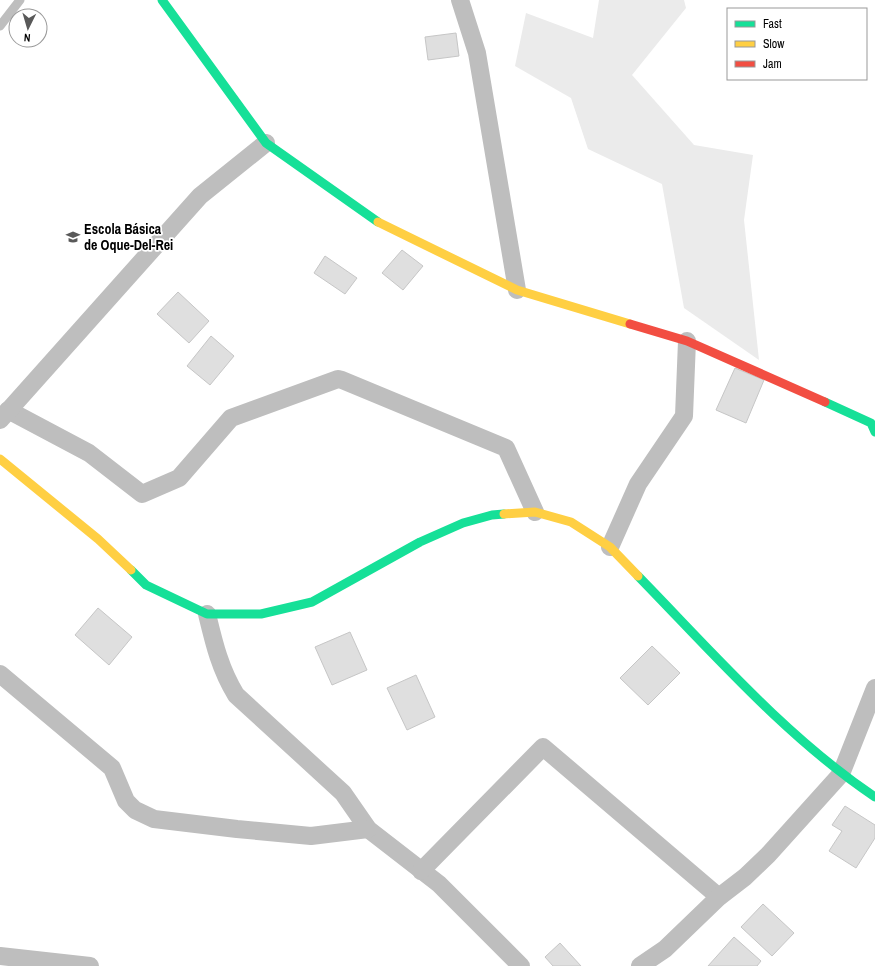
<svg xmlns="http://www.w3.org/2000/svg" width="875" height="966" viewBox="0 0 875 966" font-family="'Archivo Narrow',sans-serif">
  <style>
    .green { fill: #ebebeb }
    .building { fill: #dfdfdf; stroke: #c6c6c6 }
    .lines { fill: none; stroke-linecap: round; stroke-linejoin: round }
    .lane { stroke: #bebebe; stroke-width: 9 }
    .street { stroke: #bebebe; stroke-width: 18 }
    .fast { stroke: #16e098; stroke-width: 9 }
    .slow { stroke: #ffcf43; stroke-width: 9 }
    .jam { stroke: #f24e42; stroke-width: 9 }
    .labels { text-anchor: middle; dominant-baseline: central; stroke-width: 3.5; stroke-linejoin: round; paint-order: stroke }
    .poi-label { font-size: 14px; font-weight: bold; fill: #000; stroke: #fff; text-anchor: start }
  </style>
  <rect width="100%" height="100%" fill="#fff"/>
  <!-- green -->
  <path class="green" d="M599 0H684L686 8 632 75 694 145 753 155 744 220 759 360 684 308 662 184 588 149 571 98 515 66 526 13 593 38Z"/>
  <!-- building -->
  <g class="building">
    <path d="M456 33 459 56 428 60 425 37Z"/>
    <path d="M402 250 423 266 403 290 382 273Z"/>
    <path d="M325 256 357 278 345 294 314 273Z"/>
    <path d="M178 292 209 321 189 343 157 314Z"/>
    <path d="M211 336 234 356 210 385 187 366Z"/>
    <path d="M735 368 764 380 746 423 716 410Z"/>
    <path d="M98 608 132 637 109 665 75 635Z"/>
    <path d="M350 632 367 670 332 685 315 647Z"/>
    <path d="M652 646 680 673 648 705 620 678Z"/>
    <path d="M416 675 435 717 407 730 387 688Z"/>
    <path d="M845 806 875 825V838L856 868 829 851 842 831 832 825Z"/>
    <path d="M763 904 794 933 772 956 741 927Z"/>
    <path d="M734 937 761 961 757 966H708Z"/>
    <path d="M560 943 581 966H553L545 957Z"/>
  </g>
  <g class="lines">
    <!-- lane -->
    <path class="lane" d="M0 26 20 0"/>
    <!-- street -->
    <g class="street">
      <path d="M460 0 477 53 517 290"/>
      <path d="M8 410 89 453 142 494 179 478 231 418 338 379 342 380 506 448 535 512"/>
      <path d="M0 420 200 196 266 143"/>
      <path d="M610 547 638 484 684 416 687 341"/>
      <path d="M207 614C214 643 220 669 236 695L343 793 368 829 439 884 521 966"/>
      <path d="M0 674 112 768 126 801 135 810 154 819 237 829 311 836 368 829"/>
      <path d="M421 871 543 747 719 897"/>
      <path d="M0 956 90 966"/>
      <path d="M640 966 665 949 719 897 745 877 768 855 841 774 875 688"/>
    </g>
    <!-- fast -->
    <g class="fast">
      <path d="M162 0 266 143 378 222"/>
      <path d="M825 402 871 423 875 432"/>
      <path d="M131 570 146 585 207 614H261L312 602 420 542 463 523 492 515 504 514"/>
      <path d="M638 576C713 653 786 737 875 797"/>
    </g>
    <!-- slow -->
    <g class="slow">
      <path d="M378 222 517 290 630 324"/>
      <path d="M0 459 98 539 131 570"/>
      <path d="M504 514 535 512 571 522 610 547 638 576"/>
    </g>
    <!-- jam -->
    <path class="jam" d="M630 324 687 341 825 402"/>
  </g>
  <!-- icons -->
  <defs>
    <symbol id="school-bare" viewBox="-9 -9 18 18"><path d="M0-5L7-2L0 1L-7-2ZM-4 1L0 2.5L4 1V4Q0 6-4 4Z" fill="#595959" stroke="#fff" stroke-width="2.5" paint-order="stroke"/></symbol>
  </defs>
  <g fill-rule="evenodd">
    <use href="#school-bare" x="63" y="227" width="20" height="20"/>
  </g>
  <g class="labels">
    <!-- poi labels -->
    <g class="poi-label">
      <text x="84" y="229">Escola Básica<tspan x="84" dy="16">de Oque-Del-Rei</tspan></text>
    </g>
  </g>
  <!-- legend -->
  <rect x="727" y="8" width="140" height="72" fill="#ffffff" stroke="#999999"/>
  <rect x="735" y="21" width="20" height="6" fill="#16e098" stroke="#999999"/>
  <text x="763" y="28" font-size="12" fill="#000000">Fast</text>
  <rect x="735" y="41" width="20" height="6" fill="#ffcf43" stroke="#999999"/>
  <text x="763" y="48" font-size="12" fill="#000000">Slow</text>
  <rect x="735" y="61" width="20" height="6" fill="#f24e42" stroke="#999999"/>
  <text x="763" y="68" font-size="12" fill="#000000">Jam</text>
  <!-- north arrow -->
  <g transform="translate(28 28) rotate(185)"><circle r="19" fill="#ffffff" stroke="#999999"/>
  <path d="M0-3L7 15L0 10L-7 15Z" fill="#595959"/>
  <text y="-6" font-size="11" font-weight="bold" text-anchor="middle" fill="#000000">N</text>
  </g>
</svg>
